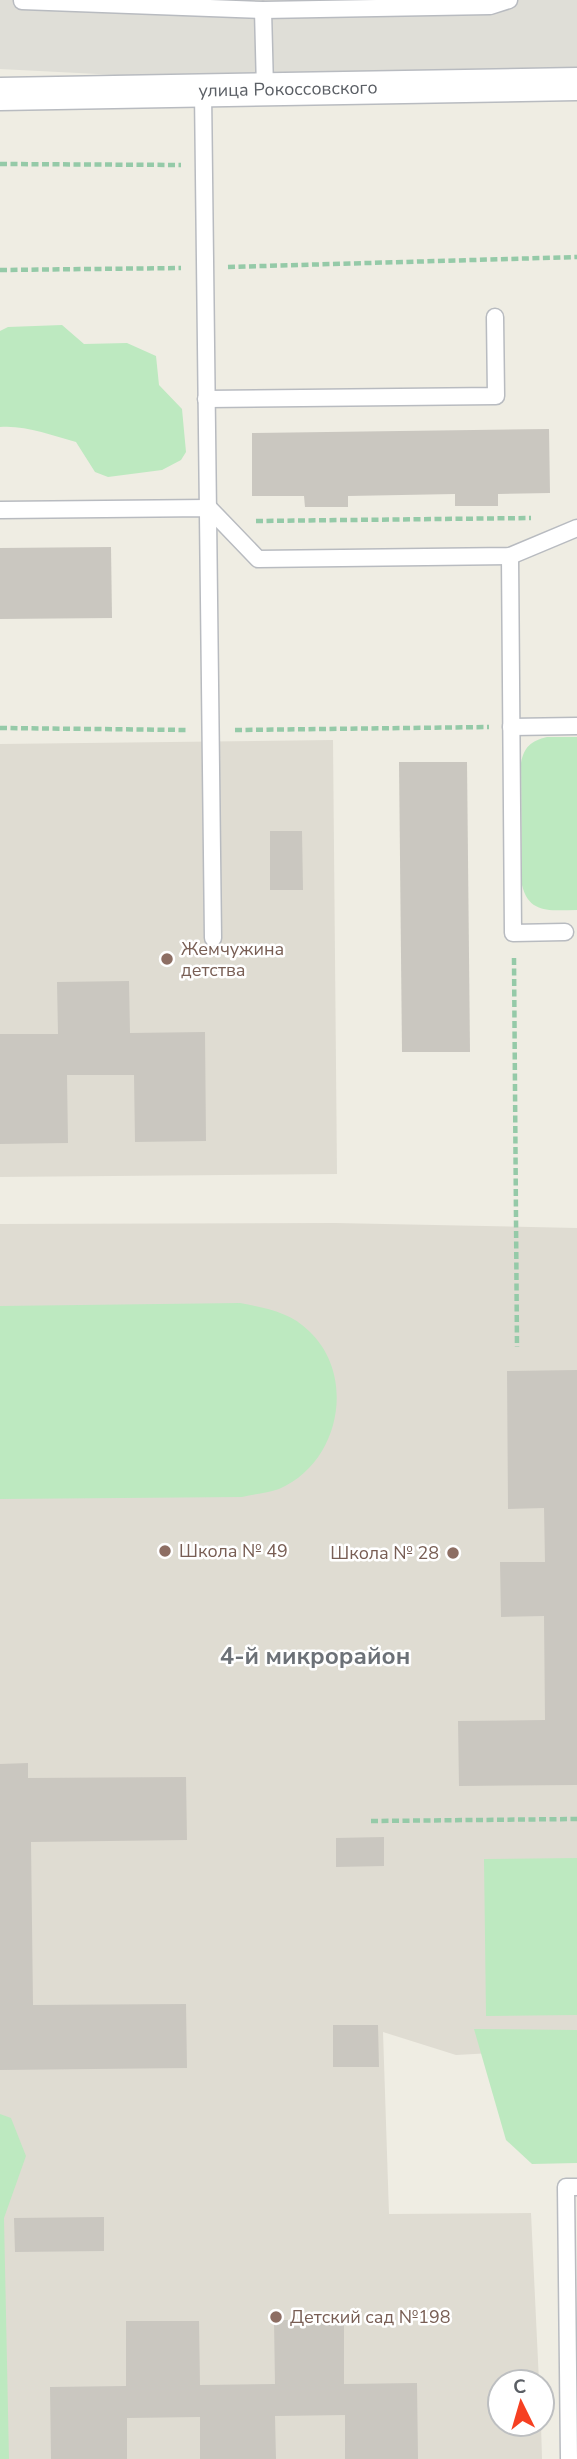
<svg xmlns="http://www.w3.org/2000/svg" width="577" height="2459" viewBox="0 0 577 2459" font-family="'Nunito Sans',sans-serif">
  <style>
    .industrial { fill: #dfded7 }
    .education { fill: #dfdcd2 }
    .green { fill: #bde9c0 }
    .building { fill: #cac7c0 }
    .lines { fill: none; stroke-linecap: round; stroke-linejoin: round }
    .service-casing { stroke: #b8bbc0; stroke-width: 19 }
    .minor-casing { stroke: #b8bbc0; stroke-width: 35 }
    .path { stroke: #95caa8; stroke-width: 4.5; stroke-dasharray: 7 3.5; stroke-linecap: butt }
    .service { stroke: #fff; stroke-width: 16 }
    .minor { stroke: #fff; stroke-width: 32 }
    .education-dot { fill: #8d6e63; stroke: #fff; stroke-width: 2.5 }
    .labels { text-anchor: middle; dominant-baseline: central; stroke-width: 5; stroke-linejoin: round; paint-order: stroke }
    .street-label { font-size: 18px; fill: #5b5f65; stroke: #fff }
    .education-label { font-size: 18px; fill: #785e54; stroke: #fff; text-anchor: start }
    .district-label { font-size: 24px; font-weight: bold; fill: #6c7177; stroke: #fff }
  </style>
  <rect width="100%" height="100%" fill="#efede3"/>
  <!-- industrial -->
  <path class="industrial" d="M0 0H577V67L137 76 0 69Z"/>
  <!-- education -->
  <g class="education">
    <path d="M333 740 337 1174 0 1177V744Z"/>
    <path d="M335 1223 577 1228V2048L456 2055 383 2032 389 2214 531 2213 539 2382H500V2424H541L542 2459H0V1224Z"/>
  </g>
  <!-- green -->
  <g class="green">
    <path d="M62 325 84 344 127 343 156 356 159 385 182 409 186 452 181 460 162 470 108 477 95 472 76 442C51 435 25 425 0 427V331L8 327Z"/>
    <path d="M547 737H577V910C552 910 529 915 522 885L521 763C524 747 531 741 547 737Z"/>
    <path d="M240 1303C266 1308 290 1312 309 1331 357 1376 340 1463 279 1489 268 1493 254 1494 242 1497L0 1499V1306Z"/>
    <path d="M577 1858V2015L486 2016 484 1859Z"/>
    <path d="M474 2029 577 2030V2163L532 2164 506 2140Z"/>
    <path d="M0 2114 11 2118 26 2156 4 2218 9 2459H0Z"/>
  </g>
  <!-- building -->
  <g class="building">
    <path d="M549 429 550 493 498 494V506H455V494L348 496V507H305L304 496H252V433Z"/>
    <path d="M111 547 112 618 0 619V548Z"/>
    <path d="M399 762H467L470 1052H402Z"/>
    <path d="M270 831H302L303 890H270Z"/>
    <path d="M129 981 130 1033 205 1032 206 1141 135 1142 134 1075H67L68 1143 0 1144V1034H58L57 982Z"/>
    <path d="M577 1370V1785L459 1786 458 1721 545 1720 544 1616 501 1617 500 1562H545L544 1508 508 1509 507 1371Z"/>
    <path d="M28 1763V1778L186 1777 187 1840 31 1842 33 2005 186 2004 187 2068 0 2070V1764Z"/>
    <path d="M384 1837V1866L336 1867V1838Z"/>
    <path d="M333 2025H378L379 2067H333Z"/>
    <path d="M104 2217V2251L15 2252 14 2218Z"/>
    <path d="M274 2320H344V2384L417 2383 418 2459H345V2415L275 2416 276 2459H200V2417L127 2418V2459H51L50 2387 126 2386V2321H199L200 2385 275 2384Z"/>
  </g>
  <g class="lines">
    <defs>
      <g id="service">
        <path d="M22 1 263 10 490 6 509 0"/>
        <path d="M263 10 265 89"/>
        <path d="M203 91 213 938"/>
        <path d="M206 399 496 396 495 317"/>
        <path d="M0 510 209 508 258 559 510 556 577 528"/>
        <path d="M510 556 513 933 565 932"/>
        <path d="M511 727 577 726"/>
        <path d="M569 2459 566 2187H577"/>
      </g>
      <path id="minor" d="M0 94 577 84"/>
    </defs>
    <!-- service casing -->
    <use href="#service" class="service-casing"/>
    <!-- minor casing -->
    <use href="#minor" class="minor-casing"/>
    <!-- path -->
    <g class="path">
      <path d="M0 164 181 165"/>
      <path d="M228 267 577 257"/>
      <path d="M0 270 181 268"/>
      <path d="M256 521 531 518"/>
      <path d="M0 728 188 730"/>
      <path d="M235 730 489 727"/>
      <path d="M514 958 517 1347"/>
      <path d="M371 1821 577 1819"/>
    </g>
    <!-- service -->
    <use href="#service" class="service"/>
    <!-- minor -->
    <use href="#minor" class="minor"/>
  </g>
  <!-- markers -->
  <g class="education-dot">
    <circle cx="167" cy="959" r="7"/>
    <circle cx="165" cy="1551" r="7"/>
    <circle cx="453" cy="1553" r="7"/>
    <circle cx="276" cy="2317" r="7"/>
  </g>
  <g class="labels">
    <!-- street labels -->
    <g class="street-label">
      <text transform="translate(288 89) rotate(-1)">улица Рокоссовского</text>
    </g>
    <!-- education labels -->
    <g class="education-label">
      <text x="181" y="949">Жемчужина<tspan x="181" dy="21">детства</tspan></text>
      <text x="179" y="1551">Школа № 49</text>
      <text x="439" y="1553" text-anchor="end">Школа № 28</text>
      <text x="290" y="2317">Детский сад №198</text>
    </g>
    <!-- district labels -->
    <g class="district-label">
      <text x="315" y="1656">4-й микрорайон</text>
    </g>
  </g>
  <!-- north arrow -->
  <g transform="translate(521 2403) rotate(355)"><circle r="33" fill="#ffffff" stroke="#bdbfc1" stroke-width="2"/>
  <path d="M0-5L12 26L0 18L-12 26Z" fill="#f64022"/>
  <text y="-10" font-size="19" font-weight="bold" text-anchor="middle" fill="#5b5f65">С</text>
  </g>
</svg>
